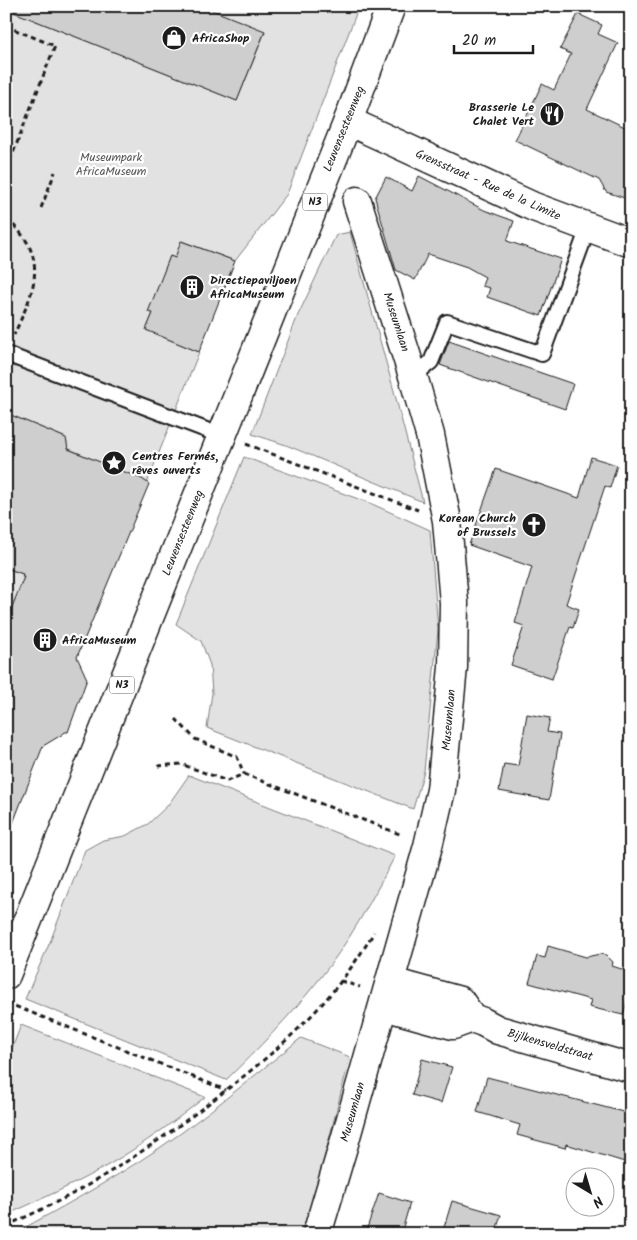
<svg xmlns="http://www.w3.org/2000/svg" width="637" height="1240" viewBox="0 0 637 1240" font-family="Kalam,sans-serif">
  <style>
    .green { fill: #e2e2e2; stroke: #7f7f7f }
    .building { fill: #cecece; stroke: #1c1c1c }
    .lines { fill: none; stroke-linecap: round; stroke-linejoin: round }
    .lane-casing { stroke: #1c1c1c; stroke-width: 18 }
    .street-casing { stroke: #1c1c1c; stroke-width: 31 }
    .secondary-casing { stroke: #1c1c1c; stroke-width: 31 }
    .primary-casing { stroke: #1c1c1c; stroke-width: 31 }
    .path { stroke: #1c1c1c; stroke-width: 3; stroke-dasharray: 5 4; stroke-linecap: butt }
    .lane { stroke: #fff; stroke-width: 14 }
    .street { stroke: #fff; stroke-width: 28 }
    .secondary { stroke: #fff; stroke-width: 28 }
    .primary { stroke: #fff; stroke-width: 28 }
    .labels { text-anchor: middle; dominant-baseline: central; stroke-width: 4.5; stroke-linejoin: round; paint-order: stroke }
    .shield { fill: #fff; stroke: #606060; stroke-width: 1 }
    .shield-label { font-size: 11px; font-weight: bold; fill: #1c1c1c }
    .poi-label { font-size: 12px; font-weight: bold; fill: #1c1c1c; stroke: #fff; text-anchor: start }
    .street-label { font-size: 12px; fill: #1c1c1c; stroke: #fff }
    .park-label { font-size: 12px; fill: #575757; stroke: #fff }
  </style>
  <rect width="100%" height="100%" fill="#fff"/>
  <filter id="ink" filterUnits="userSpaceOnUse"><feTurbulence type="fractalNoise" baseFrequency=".02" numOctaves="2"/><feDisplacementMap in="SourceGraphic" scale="10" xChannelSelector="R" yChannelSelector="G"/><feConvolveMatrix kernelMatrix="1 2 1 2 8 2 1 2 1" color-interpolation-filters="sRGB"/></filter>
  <g filter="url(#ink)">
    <!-- green -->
    <g class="green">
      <path d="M6 6 36 21 237 101 265 32 202 6H359L287 194 235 261 182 241 175 258 170 256 149 312 153 313 146 330 199 352 147 483 65 447 67 443 64 437 6 413Z"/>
      <path d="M350 232 394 391 423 502 286 445 252 434 298 315 336 235Z"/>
      <path d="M244 457 372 504 430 530 438 630 424 771 413 809 207 728 212 693 210 665 201 641 176 624Z"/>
      <path d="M6 568 23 574 22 576 24 577 6 622Z"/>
      <path d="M189 775 395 856C372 900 348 944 317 982 289 1017 258 1049 226 1080L25 999 50 942 85 850 103 840 125 836 148 824 168 805Z"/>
      <path d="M21 1025 205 1097C175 1121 144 1144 110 1164 77 1183 42 1199 6 1215V1064Z"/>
      <path d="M301 1038 350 1057 305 1234H13C70 1203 128 1171 181 1133 222 1103 261 1070 301 1038Z"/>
    </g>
    <!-- building -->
    <g class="building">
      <path d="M6 6H202L265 31 237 101 6 9Z"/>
      <path d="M578 14 602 25 598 34 618 43 587 109 631 130V200L606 192 599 180 515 140 542 84 554 90 571 54 560 49Z"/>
      <path d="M419 176 484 210 514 221 507 241 561 259 541 316 487 297 490 288 482 286 485 277 467 267 428 254 415 280 396 270 375 198 386 177 412 191Z"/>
      <path d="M181 241 235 261 199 352 146 330 153 313 148 312 170 256 175 258Z"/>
      <path d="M449 341 573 384 565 409 440 365Z"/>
      <path d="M6 413 66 438 68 449 142 479 149 484 77 657 87 679 68 732H65L63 734 43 746 8 836H6V622L24 577H22L23 574 6 568Z"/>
      <path d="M591 457 617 465 610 488 605 486 566 604 579 609 573 628 570 627 552 679 511 665 524 626 515 623 532 567 469 545 496 469 579 498Z"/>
      <path d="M527 714 550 718 547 732 560 734 549 800 499 791 504 764 518 766Z"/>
      <path d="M548 946 586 957 600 954 606 955 613 962 612 966 631 972V989L623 1015 589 1007 591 1000 529 983 537 956 545 958Z"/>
      <path d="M422 1059 452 1067 441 1103 412 1095Z"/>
      <path d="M487 1077 631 1114V1164L566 1144 565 1148 517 1135 520 1125 477 1112Z"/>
      <path d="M379 1193 410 1203 401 1234H365Z"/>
      <path d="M452 1201 501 1215 495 1234H442Z"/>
    </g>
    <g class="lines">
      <defs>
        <g id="lane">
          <path d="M6 354 222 436"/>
          <path d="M413 376 431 362 447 322 542 354 588 228"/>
        </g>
        <g id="street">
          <path d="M391 982 460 1001 472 1018"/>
          <path d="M384 1006 453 1025 472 1018 483 1022 498 1030 631 1068"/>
          <path d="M317 1234 345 1140 428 846 441 790 453 667 454 603 447 521 430 435 413 376 357 201"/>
        </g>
        <path id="secondary" d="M348 121 534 207 631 243"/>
        <path id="primary" d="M6 975 348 121 391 6"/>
      </defs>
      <!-- lane casing -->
      <use href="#lane" class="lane-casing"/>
      <!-- street casing -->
      <use href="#street" class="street-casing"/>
      <!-- secondary casing -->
      <use href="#secondary" class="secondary-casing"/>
      <!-- primary casing -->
      <use href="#primary" class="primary-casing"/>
      <!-- path -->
      <g class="path">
        <path d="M6 26 55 46 6 171"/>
        <path d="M41 208 55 172"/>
        <path d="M6 220C15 225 22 234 27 242 45 274 27 305 14 335"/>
        <path d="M246 444 418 510"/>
        <path d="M176 719 195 739 237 757 244 774"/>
        <path d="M158 766 181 764 227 781 244 774 402 835"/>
        <path d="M341 981 360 987"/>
        <path d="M7 1003 226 1090"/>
        <path d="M6 1226C34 1213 61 1201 88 1185 131 1160 173 1131 213 1100 279 1050 331 1006 374 932"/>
      </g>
      <!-- lane -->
      <use href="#lane" class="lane"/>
      <!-- street -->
      <use href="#street" class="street"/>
      <!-- secondary -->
      <use href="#secondary" class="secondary"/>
      <!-- primary -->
      <use href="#primary" class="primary"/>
    </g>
  </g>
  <!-- icons -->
  <defs>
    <symbol id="shop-disc" viewBox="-11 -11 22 22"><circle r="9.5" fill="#1c1c1c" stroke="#fff"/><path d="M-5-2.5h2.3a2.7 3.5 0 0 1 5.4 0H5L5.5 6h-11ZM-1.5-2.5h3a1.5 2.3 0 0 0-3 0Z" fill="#fff"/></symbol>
    <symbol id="restaurant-disc" viewBox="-11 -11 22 22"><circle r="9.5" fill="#1c1c1c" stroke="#fff"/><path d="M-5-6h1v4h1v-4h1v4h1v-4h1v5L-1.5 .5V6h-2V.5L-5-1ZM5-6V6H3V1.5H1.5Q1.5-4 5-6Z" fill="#fff"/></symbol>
    <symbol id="building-disc" viewBox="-11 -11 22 22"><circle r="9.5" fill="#1c1c1c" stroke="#fff"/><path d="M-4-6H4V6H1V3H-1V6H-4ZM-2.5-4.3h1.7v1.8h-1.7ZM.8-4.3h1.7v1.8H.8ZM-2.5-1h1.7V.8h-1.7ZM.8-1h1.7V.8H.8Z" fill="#fff"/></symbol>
    <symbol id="sight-disc" viewBox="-11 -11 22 22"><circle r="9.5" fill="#1c1c1c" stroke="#fff"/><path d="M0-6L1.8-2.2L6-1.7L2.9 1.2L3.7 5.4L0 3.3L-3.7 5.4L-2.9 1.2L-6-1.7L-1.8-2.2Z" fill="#fff"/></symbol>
    <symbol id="church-disc" viewBox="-11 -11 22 22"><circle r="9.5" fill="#1c1c1c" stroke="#fff"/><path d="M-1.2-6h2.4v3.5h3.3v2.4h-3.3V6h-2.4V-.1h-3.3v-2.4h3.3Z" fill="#fff"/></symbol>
  </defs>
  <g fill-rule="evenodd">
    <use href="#shop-disc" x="160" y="24" width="28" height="28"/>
    <use href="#restaurant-disc" x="538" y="100" width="28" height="28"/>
    <use href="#building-disc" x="178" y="273" width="28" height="28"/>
    <use href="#sight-disc" x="100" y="449" width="28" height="28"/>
    <use href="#church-disc" x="520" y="511" width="28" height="28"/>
    <use href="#building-disc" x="31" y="626" width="28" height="28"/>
  </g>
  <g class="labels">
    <!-- shield labels -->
    <g class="shield">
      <rect x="302.5" y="193.5" width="25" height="17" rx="4"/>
      <rect x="109.5" y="676.5" width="25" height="17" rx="4"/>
    </g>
    <g class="shield-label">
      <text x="315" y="202">N3</text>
      <text x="122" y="685">N3</text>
    </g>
    <!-- poi labels -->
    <g class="poi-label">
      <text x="192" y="38">AfricaShop</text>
      <text x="534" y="107" text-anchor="end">Brasserie Le<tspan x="534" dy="14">Chalet Vert</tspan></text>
      <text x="210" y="280">Directiepaviljoen<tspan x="210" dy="14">AfricaMuseum</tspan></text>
      <text x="132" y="456">Centres Fermés,<tspan x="132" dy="14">rêves ouverts</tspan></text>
      <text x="516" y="518" text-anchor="end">Korean Church<tspan x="516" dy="14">of Brussels</tspan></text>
      <text x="62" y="640">AfricaMuseum</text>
    </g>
    <!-- street labels -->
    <g class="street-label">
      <text transform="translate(344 129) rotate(-68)">Leuvensesteenweg</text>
      <text transform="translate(488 185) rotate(24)">Grensstraat - Rue de la Limite</text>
      <text transform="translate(396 322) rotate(72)">Museumlaan</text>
      <text transform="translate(183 533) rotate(-68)">Leuvensesteenweg</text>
      <text transform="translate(449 720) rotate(-85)">Museumlaan</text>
      <text transform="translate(550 1045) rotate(16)">Bijlkensveldstraat</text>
      <text transform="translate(353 1112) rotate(-74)">Museumlaan</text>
    </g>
    <!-- park labels -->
    <g class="park-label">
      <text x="111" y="157">Museumpark<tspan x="111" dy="14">AfricaMuseum</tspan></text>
    </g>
  </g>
  <!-- margin -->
  <rect width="637" height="1240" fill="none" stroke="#fff" stroke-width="25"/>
  <rect x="12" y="12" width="612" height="1215" fill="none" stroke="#1c1c1c" stroke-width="2" filter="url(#ink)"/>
  <!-- north arrow -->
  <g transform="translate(590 1192) rotate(142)"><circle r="24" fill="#ffffff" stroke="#a4a4a4"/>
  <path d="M0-4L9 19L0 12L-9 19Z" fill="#1c1c1c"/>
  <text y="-8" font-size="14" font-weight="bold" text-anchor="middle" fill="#1c1c1c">N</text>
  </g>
  <!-- scale -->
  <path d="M454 45v8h79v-8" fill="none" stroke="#1c1c1c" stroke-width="2.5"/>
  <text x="462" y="45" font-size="15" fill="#1c1c1c" stroke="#ffffff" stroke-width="4" paint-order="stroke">20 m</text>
</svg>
